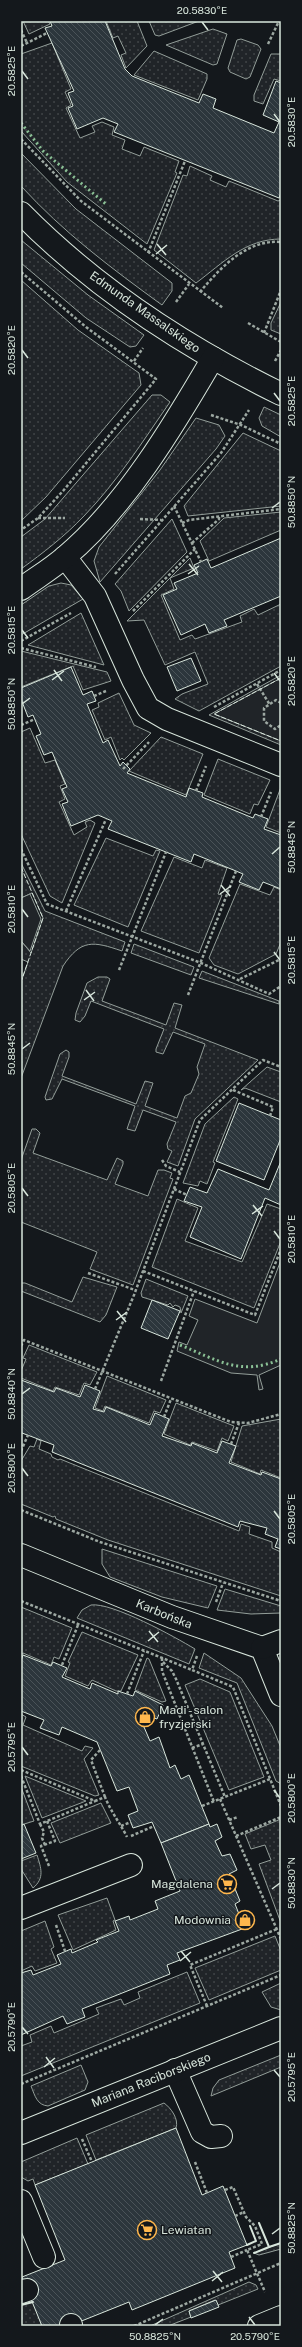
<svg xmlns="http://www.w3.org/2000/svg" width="302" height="2347" viewBox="0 0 302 2347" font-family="'Public Sans',sans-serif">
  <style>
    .grass { fill: url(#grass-dots); stroke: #939e99 }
    .park { fill: #202428; stroke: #939e99 }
    .building { fill: url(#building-back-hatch); stroke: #d8e6dc }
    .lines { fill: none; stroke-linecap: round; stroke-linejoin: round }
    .minor-casing { stroke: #d8e6dc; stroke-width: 24 }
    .major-casing { stroke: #d8e6dc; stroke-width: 24 }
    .path { stroke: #9da8a2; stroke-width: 2.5; stroke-dasharray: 3 2; stroke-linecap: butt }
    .minor { stroke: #14181c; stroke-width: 22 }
    .major { stroke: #14181c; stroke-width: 22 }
    .hedge { stroke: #8ac095; stroke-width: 3; stroke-dasharray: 2 3; stroke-linecap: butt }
    .fence { stroke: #d8e6dc; stroke-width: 1; stroke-dasharray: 5 2; stroke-linecap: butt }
    .wall { stroke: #d8e6dc; stroke-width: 2 }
    .ticks { fill: none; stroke: #d8e6dc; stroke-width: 1.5 }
    .labels { text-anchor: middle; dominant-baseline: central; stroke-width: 3; stroke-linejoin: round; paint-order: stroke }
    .street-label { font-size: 12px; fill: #d8e6dc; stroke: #14181c }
    .poi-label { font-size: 12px; fill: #d8e6dc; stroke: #14181c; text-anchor: start }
    .neatline { fill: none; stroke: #d8e6dc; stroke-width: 1.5 }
    .ticks-label { font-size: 10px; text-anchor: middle; fill: #d8e6dc }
  </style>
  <defs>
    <pattern id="grass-dots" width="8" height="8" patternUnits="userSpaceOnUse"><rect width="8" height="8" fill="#202428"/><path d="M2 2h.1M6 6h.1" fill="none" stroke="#404447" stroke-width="1.8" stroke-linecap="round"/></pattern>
    <pattern id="building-back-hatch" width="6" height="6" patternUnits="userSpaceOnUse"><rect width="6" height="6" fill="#2c363c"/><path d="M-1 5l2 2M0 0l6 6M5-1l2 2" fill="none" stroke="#4a5358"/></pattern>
  </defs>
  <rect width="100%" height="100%" fill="#14181c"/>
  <!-- grass -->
  <g class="grass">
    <path d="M23 21H48L50 24 29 34Z"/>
    <path d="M106 21H137L147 46 126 68 121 55 126 53 118 36 113 38Z"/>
    <path d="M149 21H199L159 36 155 35Z"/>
    <path d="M213 29 227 34 217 64 213 65 166 45Z"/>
    <path d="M241 39 258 45 261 49 250 77 246 79 230 72 228 68 237 40Z"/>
    <path d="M52 43 71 89 65 92 71 105 66 108 80 138 95 132 92 126 102 122 114 127 112 135 125 140 122 149 140 156 144 147 179 161 175 172 177 173 147 244 67 182 21 131V54Z"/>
    <path d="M154 51 207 74V79L198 100 134 75Z"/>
    <path d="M271 54H281V81L274 79 263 104 254 101V95Z"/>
    <path d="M21 153 76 209 172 283V291L162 305C111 268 63 232 21 186Z"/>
    <path d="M190 166 212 176 210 180 226 187 229 181 278 201 281 200V239C245 239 223 263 196 283L154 250 183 175 187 176Z"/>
    <path d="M21 240 88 295 144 335 136 346 130 347 86 318 21 263Z"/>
    <path d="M21 280 78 330 139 373 141 385 46 497 21 521Z"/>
    <path d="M281 302V334L271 330V323Z"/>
    <path d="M152 395H161L170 402C143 441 117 482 84 516 65 536 43 553 21 569V537L45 519Z"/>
    <path d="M264 407 281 415V437L262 426 259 418Z"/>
    <path d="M196 418 219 425 225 436 216 449 100 582 94 561 99 547 160 470Z"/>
    <path d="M243 433 281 451V506L188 516 184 506Z"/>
    <path d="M281 512V530L209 561 200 541 224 518Z"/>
    <path d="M172 519 187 552 129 611 121 591 115 584Z"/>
    <path d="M190 558 194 568 170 578 174 589 161 595 180 640 192 635 195 639 242 622 240 616 254 609 258 615 281 604V666L199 711 175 699 182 694 208 684 195 652 165 665 144 620 127 621Z"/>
    <path d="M61 583 71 585 83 599 21 635V605L49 586Z"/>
    <path d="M81 613 104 665 28 645Z"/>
    <path d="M21 651 107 672 111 681 83 690 73 666 21 687Z"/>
    <path d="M281 675V745L209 715Z"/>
    <path d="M119 693 134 725 151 733 124 760 122 758 120 760 111 737 105 740 92 710 99 707 98 703Z"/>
    <path d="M30 728 45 763 55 760 65 784 60 786 65 799 59 802 74 835 87 827 85 822 90 820 95 823 62 903 50 896 21 834V732Z"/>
    <path d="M161 737 203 754 186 795 129 771Z"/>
    <path d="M218 759 270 780 258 805 254 804 250 814 204 795Z"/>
    <path d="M281 787V833L266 827Z"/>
    <path d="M106 838 153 856 156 850 160 851 128 927 74 905Z"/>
    <path d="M174 857 202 868 205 860 227 868 218 894 222 895 199 953 141 931Z"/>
    <path d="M21 863 45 911 125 942 122 951C93 941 81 939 63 966L21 1078V982L28 962 21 959V943L22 942 31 953 43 918 32 893 21 898Z"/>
    <path d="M240 884 270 895 274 887 281 890V942L276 954 238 974 214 965 209 958Z"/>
    <path d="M134 944 194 967 191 975 131 953Z"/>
    <path d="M202 971 279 1001V1004L199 978Z"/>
    <path d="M98 977H107L110 979 102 1001 166 1025 174 1003 182 1005 175 1028 258 1060 195 1119 178 1166 167 1162 172 1151 168 1149 167 1144 176 1122 143 1110 135 1131 127 1129 135 1106 62 1079 52 1099 46 1100 45 1097 60 1054 66 1050 69 1052V1057L62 1076 136 1104 145 1081 153 1083 145 1106 177 1118 185 1096 191 1093 199 1074 197 1067 205 1044 173 1032 163 1054 156 1052V1049L164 1029 91 1001 85 1016 80 1022 75 1020 76 1013 87 983Z"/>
    <path d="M267 1067 281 1072V1102L245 1088 241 1090Z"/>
    <path d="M234 1097 238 1099 213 1162 215 1163 207 1184 200 1181 198 1186 183 1183 205 1124Z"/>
    <path d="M32 1129H36L40 1133 33 1153 107 1180 117 1158 123 1161V1164L115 1184 148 1196 158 1170H164L172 1173 170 1178 173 1179 133 1285 90 1269 97 1252 21 1222V1160Z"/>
    <path d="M177 1199 198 1208 185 1241 242 1262 267 1204 281 1209V1241L254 1308 152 1267Z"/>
    <path d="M83 1277 117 1287 106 1315 100 1322 21 1291V1283H25L72 1302Z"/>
    <path d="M146 1279 188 1296 181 1313 180 1307 175 1305 173 1307 170 1303 168 1305 142 1297 141 1293Z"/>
    <path d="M29 1345 97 1372 90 1385 84 1383 79 1395 55 1387 53 1391 21 1378V1371L26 1359 23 1358Z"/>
    <path d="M107 1376 166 1400 160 1413 154 1411 149 1423 105 1406 103 1411 95 1408Z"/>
    <path d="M176 1403 234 1426 228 1441 222 1438 217 1451 192 1442 190 1445 164 1434Z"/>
    <path d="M281 1419V1478L261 1470 260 1474 231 1462 242 1426Z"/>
    <path d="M37 1439 41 1441 39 1449 51 1454 52 1457 58 1460 60 1459 239 1531 241 1524 250 1527 249 1534 272 1542V1548L281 1552V1596L108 1540 56 1519 55 1516 53 1517 21 1504V1461L30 1446 34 1447Z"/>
    <path d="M102 1549 217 1586 208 1608 162 1597 110 1577 102 1564Z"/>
    <path d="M225 1589 281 1606V1613L251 1614 217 1610Z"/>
    <path d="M91 1605C112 1602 175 1637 195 1649L189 1664 77 1618 82 1610Z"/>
    <path d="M21 1607 72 1628 59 1659 54 1657 51 1665 23 1653 21 1656Z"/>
    <path d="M82 1632 138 1655 121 1691H116L92 1680 88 1686 65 1676 70 1663 68 1662Z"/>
    <path d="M204 1653 241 1678 272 1726 281 1748V1784L276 1781 237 1683 199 1668Z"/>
    <path d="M147 1658 149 1659 166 1701 162 1702 135 1690Z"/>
    <path d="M200 1679 230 1692 264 1777 229 1790 185 1685Z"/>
    <path d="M21 1714 26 1717 23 1725 82 1751 85 1746 93 1748 84 1759 99 1795 95 1796 21 1766Z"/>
    <path d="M25 1776 86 1801 42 1818Z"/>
    <path d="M21 1787 34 1821 21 1825Z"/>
    <path d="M101 1803 111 1823 60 1843 51 1823Z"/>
    <path d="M281 1819V1923L259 1864 271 1860 265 1845 251 1849 245 1834Z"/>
    <path d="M37 1855C41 1868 45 1878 33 1888L21 1869V1861Z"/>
    <path d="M107 1898 115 1920 113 1921 116 1930 73 1950 58 1915Z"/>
    <path d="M45 1921 54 1947 51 1949 57 1963 35 1971 32 1966 21 1971V1931Z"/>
    <path d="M275 1936 281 1951V1970L209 2000 195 1968Z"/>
    <path d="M187 1972 200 2003 21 2076V2046L32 2042 30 2035 51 2026 54 2033 99 2014 96 2008 121 1999 124 2005 140 1998 138 1992Z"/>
    <path d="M281 1983V2010L271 2007 262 1992Z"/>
    <path d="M281 2055V2067L211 2096 213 2088 219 2080Z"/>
    <path d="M81 2065 88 2082 85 2090 48 2106C37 2105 35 2096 31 2086Z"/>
    <path d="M164 2103C171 2108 179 2119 176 2128L96 2160 86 2135Z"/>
    <path d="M77 2138 88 2164 35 2185 33 2179 28 2181 21 2177V2162Z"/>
    <path d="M281 2243V2249L259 2255 254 2253Z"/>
    <path d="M249 2282 256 2285 258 2289 218 2305 215 2300 189 2311 191 2317 168 2326H150Z"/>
    <path d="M33 2302 42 2326H21V2305Z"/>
  </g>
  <!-- park -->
  <g class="park">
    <path d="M281 678V741L214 714Z"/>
    <path d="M30 894 41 919 30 951 22 942 21 943V898Z"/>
    <path d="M281 1260V1365L259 1375 263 1389 259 1390 257 1375 231 1373 177 1351 179 1342 187 1345 198 1320 189 1316 195 1299 257 1323Z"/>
  </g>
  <!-- building -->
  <g class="building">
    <path d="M50 21H105L125 69 132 76 199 103 203 94 216 99 213 108 274 133 279 122 263 115 276 81 281 83V193L279 198 114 132 118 124 103 118 77 129 68 108 73 106 68 93 74 91 45 28 52 26Z"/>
    <path d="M281 538V596L224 620 227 626 209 633 205 624 181 635 163 595 177 589 174 583 198 573 194 565 207 559 211 568Z"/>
    <path d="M191 658 201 681 177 691 167 667Z"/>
    <path d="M71 667 83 695 92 691 96 701 87 704 103 743 108 740 120 766 123 762 130 769 127 773 186 797 189 788 203 793 202 797 253 818 255 814 268 819 264 829 281 835V889L263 882 259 890 239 882 243 874 236 871 194 854 191 862 108 829 112 821 98 815 71 826 62 804 68 802 62 789 67 787 52 752 44 755 36 736 41 734 33 715 28 717 21 699V688Z"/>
    <path d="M239 1103 281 1120V1138L264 1180 216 1161Z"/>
    <path d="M281 1161V1205L265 1198 241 1259 190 1237 202 1207 184 1201 190 1187 207 1193 218 1169 269 1190Z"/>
    <path d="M152 1300 180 1311 168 1339 141 1328Z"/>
    <path d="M21 1380 54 1392 56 1388 80 1397 85 1385 100 1391 93 1409 104 1412 106 1407 150 1425 155 1413 169 1419 162 1436 191 1446 192 1443 217 1453 222 1441 236 1446 229 1463 261 1475 262 1472 281 1479V1549L275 1547 278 1539 265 1534 267 1528 240 1521 238 1527 52 1452 54 1445 22 1433 21 1435Z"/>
    <path d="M23 1655 51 1666 53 1662 67 1668 62 1677 90 1689 92 1683 118 1694V1691L133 1696 135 1691 163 1705 157 1719 149 1716 144 1727 150 1741 159 1737 170 1768 175 1765 181 1779 189 1775 209 1824 161 1843 152 1822 133 1828 128 1815 138 1811 129 1787 117 1791 97 1742 62 1727 59 1735 40 1728 44 1720 21 1711V1661Z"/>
    <path d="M24 1824 36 1853 21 1859V1826Z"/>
    <path d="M209 1824 210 1827 217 1824 222 1837 215 1841 222 1856 230 1854 237 1870 229 1874 240 1901 235 1904 239 1914 247 1911 253 1925 177 1953 180 1960 167 1965 170 1974 82 2009 85 2017 67 2024 63 2016 21 2035V1973L31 1970 33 1975 61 1964 57 1955 71 1949 72 1953 98 1942 96 1940 119 1931 115 1921 129 1916 130 1920 158 1909 155 1901 180 1891 161 1843Z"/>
    <path d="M176 2128 202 2195 223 2186 247 2245 229 2252 235 2268 132 2310 129 2302 69 2326H42L22 2277 65 2260 35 2185Z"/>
    <path d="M216 2300 219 2307 191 2318 189 2311Z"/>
  </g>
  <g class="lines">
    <defs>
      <g id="minor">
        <path d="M21 213C95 288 187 348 281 394"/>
        <path d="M65 557 95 596 133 680 148 708 167 719 281 765"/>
        <path d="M21 589C36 578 51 569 65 557 125 507 174 425 213 358"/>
        <path d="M21 1555 172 1617 262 1648 281 1695"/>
        <path d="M262 1648 281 1641"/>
        <path d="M21 1908 131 1865"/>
        <path d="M175 2070 202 2132 211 2137 221 2136"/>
        <path d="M21 2133 281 2028"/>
        <path d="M21 2201 44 2257"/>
        <path d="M21 2292 27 2290"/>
        <path d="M71 2325V2326"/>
      </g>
      <path id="major" d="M259 2326 281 2317"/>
    </defs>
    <!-- minor casing -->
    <use href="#minor" class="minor-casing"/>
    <!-- major casing -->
    <use href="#major" class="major-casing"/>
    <!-- path -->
    <g class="path">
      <path d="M21 30 27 43"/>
      <path d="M268 44 279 21"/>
      <path d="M21 46 47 33"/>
      <path d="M21 139 81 201 223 308"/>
      <path d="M148 253 185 161"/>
      <path d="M21 272 86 327 156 379 63 491 38 518 21 530"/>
      <path d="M200 292C220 268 247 239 281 242"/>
      <path d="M176 302 189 284"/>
      <path d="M248 323 281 342"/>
      <path d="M264 333 281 290"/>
      <path d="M134 361 143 348"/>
      <path d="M275 361 281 350"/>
      <path d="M211 415 241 425 281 444"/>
      <path d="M174 506 201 562"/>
      <path d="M38 518H65"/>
      <path d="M140 519 161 520"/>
      <path d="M182 523 189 520 281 509"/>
      <path d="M192 543 219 519V516"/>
      <path d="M115 574 221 453 249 410"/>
      <path d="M133 611 195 549"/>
      <path d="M21 641 71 613"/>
      <path d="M21 648 96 667"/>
      <path d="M257 684 270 705"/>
      <path d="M94 696 106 691"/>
      <path d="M281 703 276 700 264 708V721L275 729 281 725"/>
      <path d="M214 707 281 670"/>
      <path d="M21 725 35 719"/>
      <path d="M123 769 149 742"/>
      <path d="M196 791 206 766"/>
      <path d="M261 817 271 792"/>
      <path d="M21 849 47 904 201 963 269 994 281 986"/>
      <path d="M66 911 106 819"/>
      <path d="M119 970 166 852"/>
      <path d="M240 979 281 959"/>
      <path d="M188 995 236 871"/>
      <path d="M233 1090 273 1107 270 1116"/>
      <path d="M162 1160 166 1166 180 1172"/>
      <path d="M174 1189 187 1195"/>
      <path d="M143 1271 255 1315 281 1249"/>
      <path d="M88 1273 135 1290"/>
      <path d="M21 1346 24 1340 231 1422 248 1423 281 1414"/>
      <path d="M161 1381 194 1291"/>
      <path d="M95 1389 134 1295 200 1120 263 1060 281 1067"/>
      <path d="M164 1417 171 1399"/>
      <path d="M231 1444 239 1423"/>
      <path d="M21 1451 28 1435"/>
      <path d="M21 1510 100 1542 281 1601"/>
      <path d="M21 1601 192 1670"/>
      <path d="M216 1602 223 1583"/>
      <path d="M197 1656 192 1670 233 1687 281 1806"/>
      <path d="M162 1658V1671L214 1802"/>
      <path d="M163 1662 172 1671 176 1679 225 1797"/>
      <path d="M62 1665 78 1625"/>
      <path d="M127 1694 144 1651"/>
      <path d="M192 1748 203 1744"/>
      <path d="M100 1750 91 1760 105 1797"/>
      <path d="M21 1770 95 1801 105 1797C111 1812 120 1823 127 1837"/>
      <path d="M21 1776 40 1824 95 1801"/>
      <path d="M220 1799 281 1939"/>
      <path d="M202 1806 270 1779"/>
      <path d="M229 1820 238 1817"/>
      <path d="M47 1821 55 1841 41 1846 49 1866"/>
      <path d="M40 1824 44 1832 42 1838 45 1845"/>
      <path d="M121 1826 131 1822"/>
      <path d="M131 1836 154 1826"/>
      <path d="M236 1836 281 1817"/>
      <path d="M153 1883 168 1889 178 1885"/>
      <path d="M56 1925 65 1951"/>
      <path d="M207 2006 190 1965 277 1929"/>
      <path d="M21 2084 281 1975"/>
      <path d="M82 2139 92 2162"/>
      <path d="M195 2162 207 2193"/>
      <path d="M225 2190 233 2187 246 2217 255 2226 262 2244 247 2250 265 2292"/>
      <path d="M235 2216 244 2212"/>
      <path d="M231 2257 247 2250"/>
      <path d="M134 2326 281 2263"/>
    </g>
    <!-- minor -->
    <use href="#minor" class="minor"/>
    <!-- major -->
    <use href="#major" class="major"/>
    <!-- hedge -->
    <g class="hedge">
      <path d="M21 123 43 151 107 205"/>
      <path d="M180 1345C218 1360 240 1377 281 1359"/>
    </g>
    <!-- fence -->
    <g class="fence">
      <path d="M281 678 214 714 281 741"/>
      <path d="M21 867 43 918 21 982"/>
    </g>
    <!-- wall -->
    <g class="wall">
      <path d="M259 2223 269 2247 281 2243"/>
      <path d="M247 2245 256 2241 250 2226"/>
      <path d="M254 2253 269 2247"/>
      <path d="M21 2305 33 2302"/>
    </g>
  </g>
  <!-- ticks -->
  <path class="ticks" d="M202 22 208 30M22 71 28 79M274 114 280 122M157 244 166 255M156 254 167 245M22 350 28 358M274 393 280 401M272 508 280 502M189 564 198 575M188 574 199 566M22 630 28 638M54 670 62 681M274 673 280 681M52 680 64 671M22 704 30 698M272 854 280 847M221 885 230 896M220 894 231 886M22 909 28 917M274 952 280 960M86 990 94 1001M84 1000 95 992M22 1049 30 1043M22 1188 28 1196M253 1205 262 1216M252 1214 263 1206M274 1231 280 1239M117 1311 126 1322M116 1320 127 1312M22 1394 30 1388M22 1468 28 1476M274 1511 280 1519M149 1631 158 1642M148 1641 159 1632M22 1747 28 1755M274 1790 280 1798M272 1889 280 1883M181 1951 190 1962M180 1961 191 1952M22 2027 28 2034M46 2057 54 2068M44 2067 55 2058M274 2070 280 2077M272 2234 280 2228M213 2271 222 2282M212 2281 223 2272M249 2317 255 2325M155 2325 163 2319"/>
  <!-- icons -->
  <defs>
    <symbol id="shop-ring" viewBox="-11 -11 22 22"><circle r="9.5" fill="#14181c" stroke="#ffb74d" stroke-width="1.5"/><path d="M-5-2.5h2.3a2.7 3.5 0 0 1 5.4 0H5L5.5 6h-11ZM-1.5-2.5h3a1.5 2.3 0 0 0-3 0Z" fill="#ffb74d"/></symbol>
    <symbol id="supermarket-ring" viewBox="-11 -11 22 22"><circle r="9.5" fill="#14181c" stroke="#ffb74d" stroke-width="1.5"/><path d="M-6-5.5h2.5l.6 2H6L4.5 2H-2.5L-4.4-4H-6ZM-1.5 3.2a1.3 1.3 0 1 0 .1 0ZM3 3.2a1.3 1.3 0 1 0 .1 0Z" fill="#ffb74d"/></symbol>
  </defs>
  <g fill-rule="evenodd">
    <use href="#shop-ring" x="134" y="1706" width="22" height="22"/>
    <use href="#supermarket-ring" x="216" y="1873" width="22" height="22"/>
    <use href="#shop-ring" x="234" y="1909" width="22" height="22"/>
    <use href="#supermarket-ring" x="136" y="2219" width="22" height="22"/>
  </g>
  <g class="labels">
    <!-- street labels -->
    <g class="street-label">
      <text transform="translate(145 312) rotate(35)">Edmunda Massalskiego</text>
      <text transform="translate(164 1614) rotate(22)">Karbońska</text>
      <text transform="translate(151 2080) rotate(-22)">Mariana Raciborskiego</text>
    </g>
    <!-- poi labels -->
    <g class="poi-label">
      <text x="159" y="1710">Madi - salon<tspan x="159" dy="14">fryzjerski</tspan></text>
      <text x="213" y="1884" text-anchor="end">Magdalena</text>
      <text x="231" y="1920" text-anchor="end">Modownia</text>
      <text x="161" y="2230">Lewiatan</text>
    </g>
  </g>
  <!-- border -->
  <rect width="302" height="2347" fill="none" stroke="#14181c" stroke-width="44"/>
  <rect x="22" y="22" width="258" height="2303" class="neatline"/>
  <g class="ticks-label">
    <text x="202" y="14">20.5830°E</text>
    <text transform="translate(11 71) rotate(-90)" y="4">20.5825°E</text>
    <text transform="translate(291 122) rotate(-90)" y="4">20.5830°E</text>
    <text transform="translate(11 350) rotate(-90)" y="4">20.5820°E</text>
    <text transform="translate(291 401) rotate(-90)" y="4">20.5825°E</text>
    <text transform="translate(291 502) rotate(-90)" y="4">50.8850°N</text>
    <text transform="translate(11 630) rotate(-90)" y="4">20.5815°E</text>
    <text transform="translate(291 681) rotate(-90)" y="4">20.5820°E</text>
    <text transform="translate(11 704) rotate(-90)" y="4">50.8850°N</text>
    <text transform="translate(291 847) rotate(-90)" y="4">50.8845°N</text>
    <text transform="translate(11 909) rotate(-90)" y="4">20.5810°E</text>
    <text transform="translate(291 960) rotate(-90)" y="4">20.5815°E</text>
    <text transform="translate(11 1049) rotate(-90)" y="4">50.8845°N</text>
    <text transform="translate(11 1188) rotate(-90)" y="4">20.5805°E</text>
    <text transform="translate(291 1239) rotate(-90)" y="4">20.5810°E</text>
    <text transform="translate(11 1394) rotate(-90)" y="4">50.8840°N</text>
    <text transform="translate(11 1468) rotate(-90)" y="4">20.5800°E</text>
    <text transform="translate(291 1519) rotate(-90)" y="4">20.5805°E</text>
    <text transform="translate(11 1747) rotate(-90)" y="4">20.5795°E</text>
    <text transform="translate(291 1798) rotate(-90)" y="4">20.5800°E</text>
    <text transform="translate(291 1883) rotate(-90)" y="4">50.8830°N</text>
    <text transform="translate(11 2027) rotate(-90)" y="4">20.5790°E</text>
    <text transform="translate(291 2077) rotate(-90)" y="4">20.5795°E</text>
    <text transform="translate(291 2228) rotate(-90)" y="4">50.8825°N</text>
    <text x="155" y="2340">50.8825°N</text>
    <text x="255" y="2340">20.5790°E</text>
  </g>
</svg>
